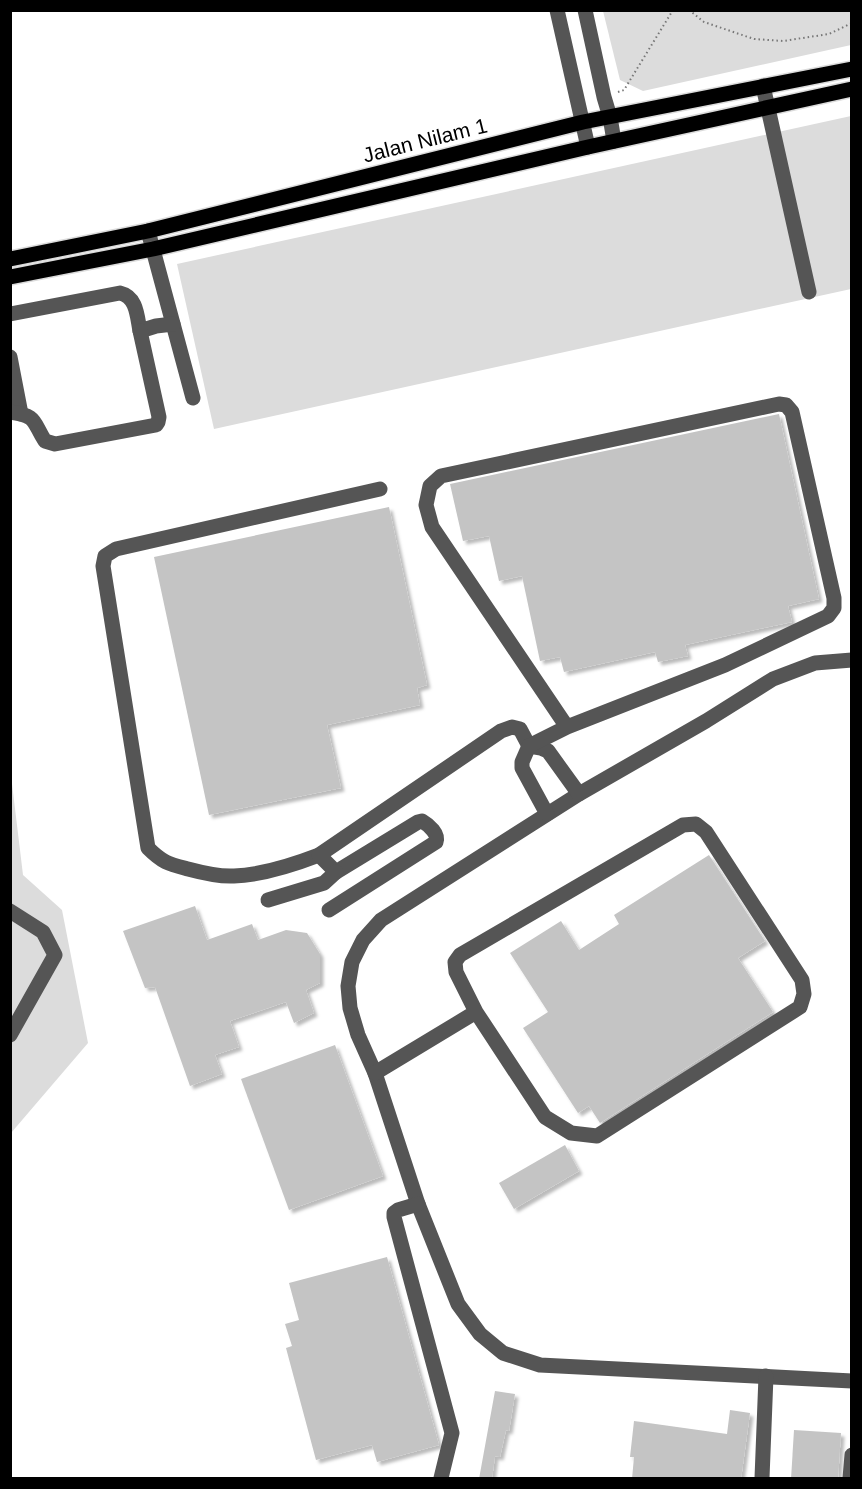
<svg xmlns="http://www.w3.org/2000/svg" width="862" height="1489" viewBox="0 0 862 1489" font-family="Helvetica,sans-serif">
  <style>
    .green { fill: #dcdcdc }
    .building { fill: #c4c4c4; filter: url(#shadow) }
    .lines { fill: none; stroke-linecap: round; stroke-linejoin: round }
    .major-casing { stroke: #dbdbdb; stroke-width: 18 }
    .path { stroke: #777; stroke-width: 2; stroke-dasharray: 1.5 3; stroke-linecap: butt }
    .minor { stroke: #555; stroke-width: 15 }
    .major { stroke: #000; stroke-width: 15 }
    .labels { text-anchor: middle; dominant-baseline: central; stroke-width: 4.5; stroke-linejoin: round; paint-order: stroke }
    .street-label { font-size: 21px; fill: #000; stroke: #fff }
  </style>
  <defs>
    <filter id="shadow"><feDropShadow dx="3.5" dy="3.5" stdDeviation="1.5" flood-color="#0004"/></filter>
  </defs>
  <rect width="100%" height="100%" fill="#fff"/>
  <!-- green -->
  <g class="green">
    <path d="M603 11H851V45L643 91 620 80Z"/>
    <path d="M851 116V289L214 429 177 264Z"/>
    <path d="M10 767 23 875 62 910 88 1043 11 1133Z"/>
  </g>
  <!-- building -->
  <g class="building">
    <path d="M779 414 819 599 788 606 792 622 685 645 688 656 658 662 655 652 564 672 560 657 540 661 522 576 499 581 489 536 463 541 450 484Z"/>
    <path d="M389 507 427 685 417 688 420 705 327 725 341 788 209 815 154 557Z"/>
    <path d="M709 855 765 941 738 958 773 1012 600 1123 589 1106 578 1113 523 1028 548 1012 510 953 561 921 579 950 619 924 614 915Z"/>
    <path d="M195 906 207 940 252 924 258 940 286 930 307 933 320 954V983L306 990 314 1013 294 1023 286 1002 230 1021 239 1047 215 1055 222 1074 190 1086 155 987 145 988 123 931Z"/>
    <path d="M335 1045 383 1176 289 1210 241 1079Z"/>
    <path d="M565 1145 579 1171 514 1209 499 1183Z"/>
    <path d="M387 1257 439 1445 377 1462 372 1445 316 1460 286 1348 292 1346 285 1324 299 1320 289 1283Z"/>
    <path d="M495 1391 515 1394 509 1431 506 1430 500 1457 495 1456 492 1479H479Z"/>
    <path d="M730 1410 750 1413 741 1479H632L634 1457H630L634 1421 727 1434Z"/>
    <path d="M794 1430 841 1433 838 1479H791Z"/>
  </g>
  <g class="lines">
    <defs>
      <g id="major">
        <path d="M10 259 148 231 583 122 852 69"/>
        <path d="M10 277 153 249 588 147 852 89"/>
      </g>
    </defs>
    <!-- major casing -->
    <use href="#major" class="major-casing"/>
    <!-- path -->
    <g class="path">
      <path d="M689 10 704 22 754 39 783 41 829 34 852 23"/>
      <path d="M618 92 624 90 673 10"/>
    </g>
    <!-- minor -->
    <g class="minor">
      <path d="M557 10 588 147"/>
      <path d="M585 10 604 97 610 117 614 141"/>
      <path d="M763 86 809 292"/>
      <path d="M148 231 193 398"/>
      <path d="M10 314 120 293C137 297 137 316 140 331L156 326 173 324"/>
      <path d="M10 357 21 414"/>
      <path d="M10 412C38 416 32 421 45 441L55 444 156 425 158 422 159 417 140 331"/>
      <path d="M380 489 116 549 105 556 103 566 148 848C163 863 169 864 188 869 203 873 219 877 234 876 263 875 293 865 319 855L501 731 512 727 520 729 529 746"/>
      <path d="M852 660 815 663 773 679 706 721 579 794 381 920 363 940 352 962 348 986 350 1008 358 1035 375 1073 418 1204 458 1304 480 1334 503 1353 540 1365 852 1381"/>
      <path d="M529 746 541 748 548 751 579 794"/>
      <path d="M547 814 522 768V762L529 746 567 727 725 665 828 616 834 608V598L792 412 786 405 779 404 441 476 430 486 426 505 432 527 567 727"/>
      <path d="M319 855 336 872 418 822 422 821C429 825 439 834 436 842L329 910"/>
      <path d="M268 900 324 883 336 872"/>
      <path d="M10 911 43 932 55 955 10 1035"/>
      <path d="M375 1073 476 1012 545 1117 571 1133 597 1136 800 1007 804 994 802 980 706 832 696 824 683 825 460 955 455 962 456 972 476 1012"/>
      <path d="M418 1204 398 1210 394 1213V1217L452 1433 441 1478"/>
      <path d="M762 1478 766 1376"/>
      <path d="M850 1478 852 1455"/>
    </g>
    <!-- major -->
    <use href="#major" class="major"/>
  </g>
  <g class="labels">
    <!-- street labels -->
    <g class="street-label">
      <text transform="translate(425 140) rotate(-14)">Jalan Nilam 1</text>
    </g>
  </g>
  <!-- border -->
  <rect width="862" height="1489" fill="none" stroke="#000000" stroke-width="24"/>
</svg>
